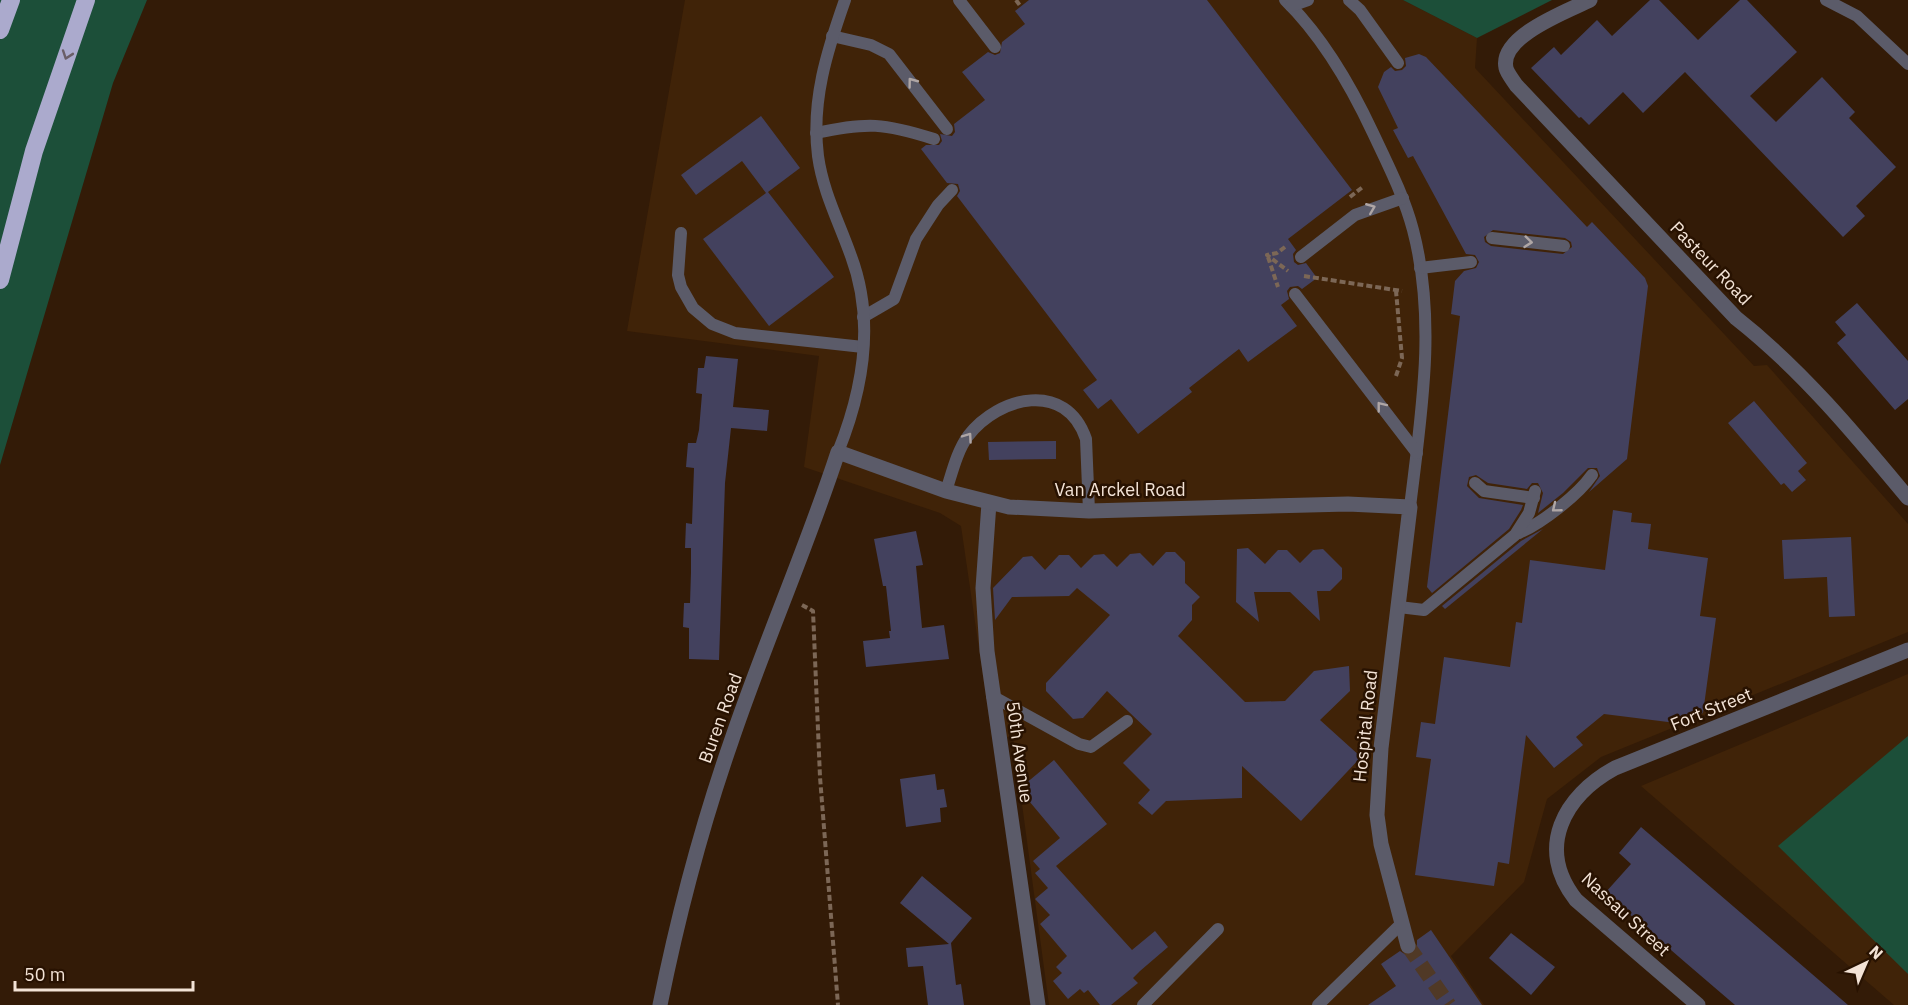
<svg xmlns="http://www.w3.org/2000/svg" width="1908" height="1005" viewBox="0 0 1908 1005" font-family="'IBM Plex Sans',sans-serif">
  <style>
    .built { fill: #402308 }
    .green { fill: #1c4f39 }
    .building { fill: #43415e; fill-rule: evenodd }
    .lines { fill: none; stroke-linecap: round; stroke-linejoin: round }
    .minor-tunnel { stroke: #503926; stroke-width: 15; stroke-dasharray: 15 8; stroke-linecap: butt }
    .path { stroke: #7c6756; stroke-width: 4; stroke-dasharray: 6 3; stroke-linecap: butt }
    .service { stroke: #5b5b69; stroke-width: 12 }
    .minor { stroke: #5b5b69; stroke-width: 15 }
    .motorway { stroke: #abaacd; stroke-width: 18 }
    .oneway { stroke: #6a5e67 }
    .oneway2 { stroke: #afa6a5 }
    .labels { text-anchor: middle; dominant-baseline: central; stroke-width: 5; stroke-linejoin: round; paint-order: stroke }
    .street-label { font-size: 18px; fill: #f3e3d6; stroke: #281201 }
  </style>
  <rect width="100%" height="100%" fill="#331b07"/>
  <!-- built -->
  <g class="built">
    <path d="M685 0H1403L1477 38 1475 68 1754 366 1767 365 1908 524V632L1601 757 1547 799 1524 882 1451 956 1484 1005H1049L1013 737 992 738 961 526 940 513 804 467 819 356 627 331Z"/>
    <path d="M1908 674V1005H1894L1641 786Z"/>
  </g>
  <!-- green -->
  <g class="green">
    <path d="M0 0H147L113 83 0 465Z"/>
    <path d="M1403 0H1552L1477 38Z"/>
    <path d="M1908 736V974L1778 846Z"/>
  </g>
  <!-- building -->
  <g class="building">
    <path d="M1029 0H1207L1352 190 1288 239 1296 250 1293 254 1294 262 1298 265 1306 263 1317 278 1302 289 1298 286 1290 287 1287 291 1289 299 1281 305 1297 326 1248 362 1239 349 1189 388 1192 392 1138 434 1111 399 1098 409 1083 390 1097 380 957 196 960 191 958 184 947 183 921 149 926 145H939L942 141 940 134 952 136 955 132 954 124 985 100 962 72 988 52 995 55 1000 53 1002 42 1025 24 1015 11Z"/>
    <path d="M1650 0H1659L1698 40 1740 0H1747L1797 52 1750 96 1776 122 1822 77 1855 112 1849 118 1896 167 1856 206 1865 216 1843 237 1685 72 1643 113 1623 92 1589 125 1581 117 1579 118 1531 68 1554 47 1561 55 1597 20 1612 36Z"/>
    <path d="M1419 54 1426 57 1587 227 1592 222 1645 278 1648 286 1627 459 1589 492 1600 476 1597 468H1588L1563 493 1538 513 1543 493 1538 483H1532L1527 489 1488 483 1476 475 1469 477 1467 486 1479 498 1523 505 1521 510 1509 529 1432 593 1427 587 1460 316 1451 314 1455 281 1464 271 1476 268 1479 262 1475 255 1466 254 1413 156 1408 158 1393 130 1398 128 1378 87 1384 72 1391 67 1395 71 1402 70 1406 66 1405 58ZM1493 230 1565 238 1571 242 1572 247 1563 254 1491 246 1485 242 1484 237Z"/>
    <path d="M761 116 800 168 768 192 834 277 769 326 703 239 766 193 742 161 696 195 681 175Z"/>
    <path d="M1857 303 1908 361V399L1895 410 1837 343 1846 335 1835 322Z"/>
    <path d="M706 356 738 359 733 407 769 410 767 431 731 428 725 483 719 660 689 659V628L683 627 684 603H690L691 572V548H685L686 523 692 524 694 468 686 467 688 443H696L699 430 702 394 696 393 698 368H704Z"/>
    <path d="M1754 401 1807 463 1798 471 1806 480 1792 492 1784 483 1781 485 1728 423Z"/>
    <path d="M1056 441V459L989 460 988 442Z"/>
    <path d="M1613 510 1632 513 1631 522 1651 524 1648 549 1708 558 1700 616 1716 618 1703 713 1676 723 1604 714 1576 737 1583 745 1554 768 1526 735 1509 864 1498 862 1494 886 1415 875 1431 759 1416 757 1421 722 1435 724 1444 657 1510 667 1516 622 1522 623 1530 560 1605 570Z"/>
    <path d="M1543 529 1445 609 1442 606 1521 541Z"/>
    <path d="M916 531 923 565 916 566 922 628 944 625 949 659 866 667 863 641 890 638 889 631H891L886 586H883L874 539Z"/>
    <path d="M1851 537 1855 616 1829 617 1827 577 1784 579 1782 540Z"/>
    <path d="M1248 548 1265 564 1278 550H1287L1300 563 1313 550 1323 549 1342 568V579L1330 591H1317L1320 621 1290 592H1254L1259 622 1236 602 1237 549Z"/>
    <path d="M1166 552H1175L1185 562V583L1200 597 1192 605V620L1178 636 1245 702 1285 701 1314 671 1349 666 1350 691 1320 720 1361 757 1301 821 1242 766V798L1166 801 1152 815 1138 803 1150 790 1123 763 1152 734 1107 691 1083 718 1073 719 1046 691V683L1110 615 1077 588 1069 596 1012 597 995 620 993 588 1023 557 1032 556 1045 570 1059 555H1069L1081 568 1094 555 1104 554 1117 567 1130 554 1140 553 1153 566Z"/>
    <path d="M1054 760 1107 824 1056 866 1132 950 1155 931 1168 947 1140 971 1133 978 1138 983 1111 1005H1100L1088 990 1084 993 1080 989 1068 999 1053 981 1062 973 1056 967 1067 956 1040 924 1050 915 1035 899 1048 888 1035 873 1040 869 1033 861 1060 838 1019 789Z"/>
    <path d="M935 774 937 790 944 789 947 807 940 808 941 822 906 827 900 779Z"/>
    <path d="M1641 827 1848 1005H1735L1686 963 1605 893 1631 864 1619 853Z"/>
    <path d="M922 876 972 918 951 943 956 985 961 984 964 1005H928L923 966 908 967 906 948 949 944 900 903Z"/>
    <path d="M1431 930 1482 1005H1368L1396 986 1381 964 1400 951 1406 955 1414 953 1417 948V940Z"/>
    <path d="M1511 933 1555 967 1531 995 1489 958Z"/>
  </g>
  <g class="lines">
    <!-- minor-tunnel -->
    <path class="minor-tunnel" d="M1408 946 1449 1005"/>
    <!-- path -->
    <g class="path">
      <path d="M1016 0 1021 7"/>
      <path d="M1350 197 1364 186"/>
      <path d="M1285 247 1277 253 1267 255 1288 271"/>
      <path d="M1268 257 1278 287"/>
      <path d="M1304 276 1402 291"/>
      <path d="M1396 376 1402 358 1396 291"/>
      <path d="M802 605 813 611 820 777 838 1005"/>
    </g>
    <!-- service -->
    <g class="service">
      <path d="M959 0 995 47"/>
      <path d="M1285 0C1322 36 1351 86 1373 133 1388 165 1404 196 1413 230 1437 321 1421 415 1410 507"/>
      <path d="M1349 0 1360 10 1398 63"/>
      <path d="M1826 0 1857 16 1908 64"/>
      <path d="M1291 6 1308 0"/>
      <path d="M832 36 871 45 889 54 947 129"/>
      <path d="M816 133C867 122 884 123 934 139"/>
      <path d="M681 233 678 275 681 287 693 308 712 324 735 333 863 347"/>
      <path d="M1492 238 1564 246"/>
      <path d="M1301 257 1355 215 1403 198"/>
      <path d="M1420 268 1471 262"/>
      <path d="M1295 294 1417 453"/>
      <path d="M863 317 894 299 916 239 938 205 952 190"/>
      <path d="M838 452C863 390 875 320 851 256 839 222 823 192 818 156 811 101 827 51 845 0"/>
      <path d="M1475 483 1484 491 1534 498"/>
      <path d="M946 491C952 473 957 451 968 436 999 396 1066 380 1086 439L1089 511"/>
      <path d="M1519 533C1542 523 1578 495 1592 475"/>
      <path d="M1399 607 1424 610 1515 535 1529 513 1535 491"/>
      <path d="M992 696 1079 744 1091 747 1127 721"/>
      <path d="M1143 1005 1218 929"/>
      <path d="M1318 1005 1402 923"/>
    </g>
    <!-- minor -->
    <g class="minor">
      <path d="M1590 0C1568 11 1499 36 1506 68 1507 73 1513 80 1516 85L1736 318C1801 369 1855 434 1908 498"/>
      <path d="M989 503 983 588 987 651 1038 1005"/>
      <path d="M660 1005C678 916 701 828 731 742 764 644 806 550 838 452L946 491 1009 507 1089 511 1348 504 1410 507 1381 748 1377 815 1381 844 1408 946"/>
      <path d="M1698 1005 1576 900C1535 848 1564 796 1615 768L1908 650"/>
    </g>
    <!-- motorway -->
    <g class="motorway">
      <path d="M0 30 11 0"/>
      <path d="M0 280 34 151 86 0"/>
    </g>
  </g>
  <!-- one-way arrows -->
  <defs><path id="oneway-chevron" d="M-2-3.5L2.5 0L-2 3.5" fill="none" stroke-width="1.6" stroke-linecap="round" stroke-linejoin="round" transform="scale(1.5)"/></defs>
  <use class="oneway" href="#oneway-chevron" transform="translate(67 55) rotate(109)"/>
  <g class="oneway2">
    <use href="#oneway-chevron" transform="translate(912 82) rotate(-127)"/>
    <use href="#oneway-chevron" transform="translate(1371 208) rotate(-22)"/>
    <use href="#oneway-chevron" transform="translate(1528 242) rotate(6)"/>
    <use href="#oneway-chevron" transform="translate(1381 406) rotate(-128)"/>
    <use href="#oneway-chevron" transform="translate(968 437) rotate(-55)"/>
    <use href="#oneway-chevron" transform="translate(1556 508) rotate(141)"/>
  </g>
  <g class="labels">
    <!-- street labels -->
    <g class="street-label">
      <text transform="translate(1711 263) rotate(46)">Pasteur Road</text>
      <text x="1120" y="489">Van Arckel Road</text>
      <text transform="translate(1711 709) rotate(-22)">Fort Street</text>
      <text transform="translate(720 718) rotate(-70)">Buren Road</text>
      <text transform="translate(1365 726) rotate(-84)">Hospital Road</text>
      <text transform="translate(1020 752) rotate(82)">50th Avenue</text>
      <text transform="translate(1626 914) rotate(43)">Nassau Street</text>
    </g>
  </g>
  <!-- north arrow -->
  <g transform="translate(1866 963) rotate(44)" stroke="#281201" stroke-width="4.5" paint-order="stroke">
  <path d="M0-4.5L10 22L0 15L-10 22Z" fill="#f3e3d6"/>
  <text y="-9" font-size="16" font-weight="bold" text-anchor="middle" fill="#f3e3d6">N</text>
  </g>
  <!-- scale -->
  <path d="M15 981v9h178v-9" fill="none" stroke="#f3e3d6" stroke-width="3"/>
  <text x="24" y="981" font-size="18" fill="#f3e3d6" stroke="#281201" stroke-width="4.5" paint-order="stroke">50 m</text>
</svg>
